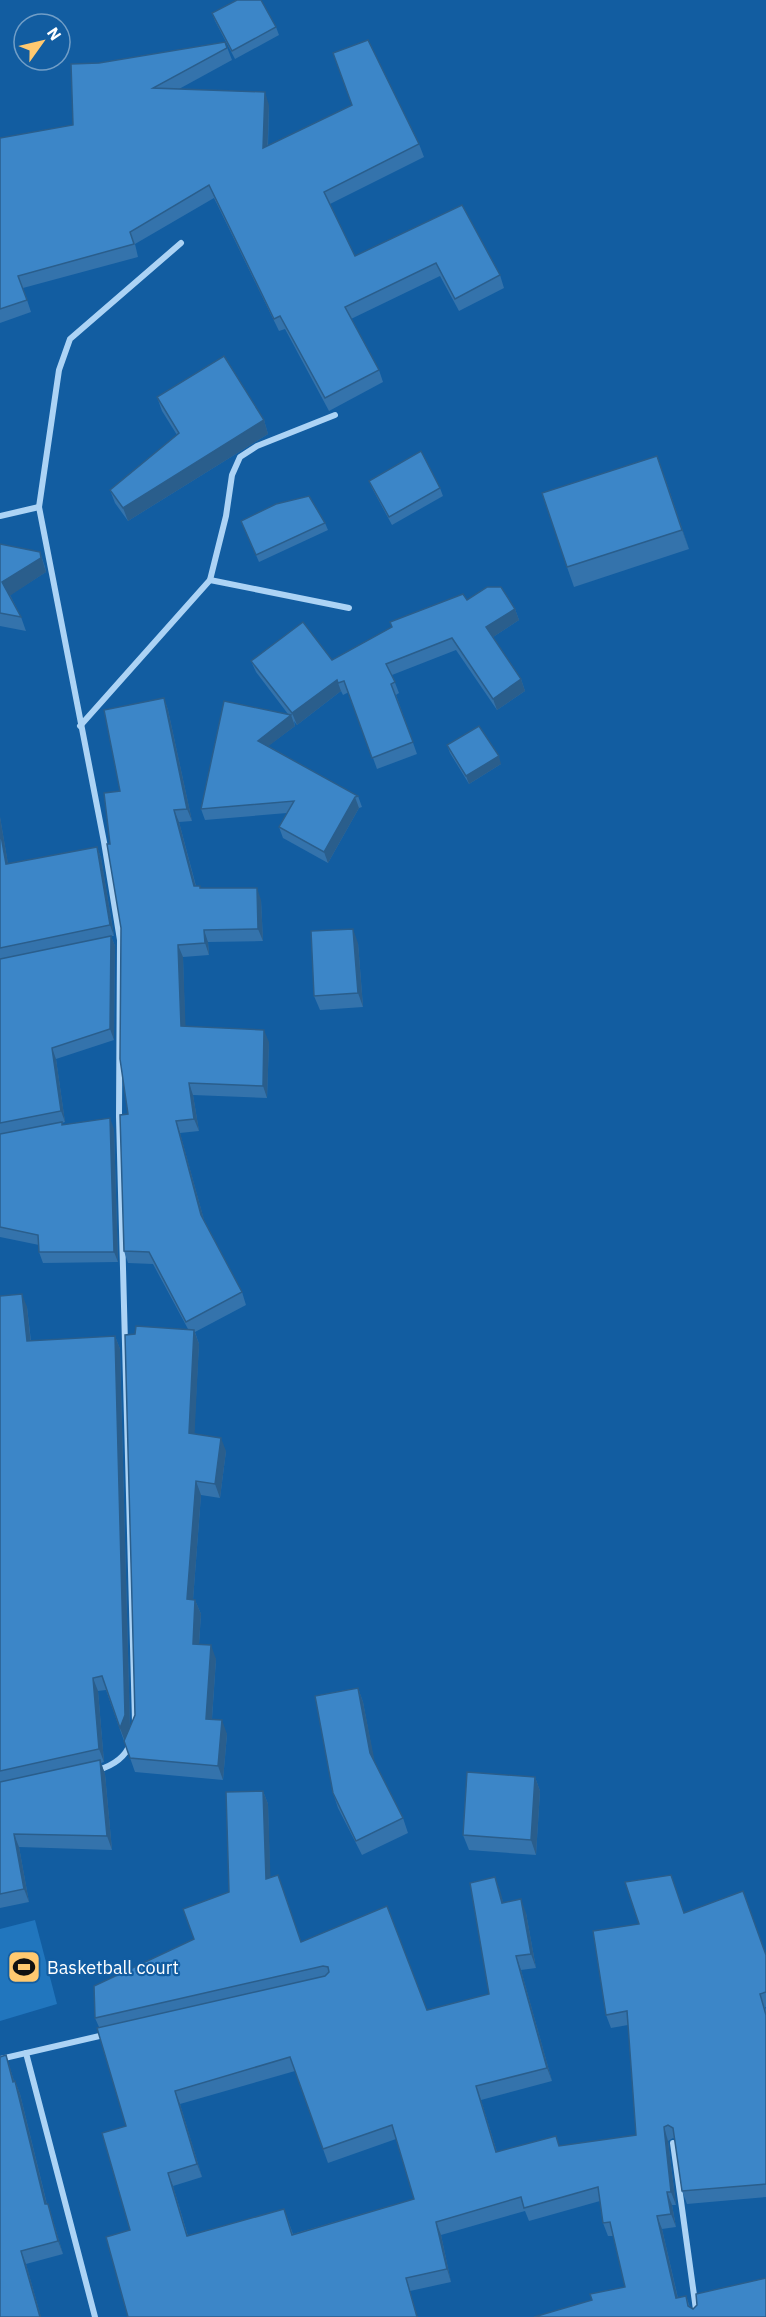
<svg xmlns="http://www.w3.org/2000/svg" width="766" height="2317" viewBox="0 0 766 2317" font-family="'IBM Plex Sans',sans-serif">
  <style>
    .pitch { fill: #2176be }
    .lines { fill: none; stroke-linecap: round; stroke-linejoin: round }
    .street { stroke: #acd3f5; stroke-width: 6 }
    .wall { fill: #3473ac; fill-rule: evenodd }
    .shaded-wall { fill: #2a5e8c }
    .building { fill: #3c86c8; stroke: #2a5e8c; stroke-width: 1.5; fill-rule: evenodd }
    .labels { text-anchor: middle; dominant-baseline: central; stroke-width: 4.5; stroke-linejoin: round; paint-order: stroke }
    .poi-label { font-size: 18px; fill: #fff; stroke: #125da1; text-anchor: start }
  </style>
  <rect width="100%" height="100%" fill="#125da1"/>
  <!-- pitch -->
  <path class="pitch" d="M35 1920 57 2004 0 2021V1929Z"/>
  <g class="lines">
    <!-- street -->
    <g class="street">
      <path d="M0 516 39 507"/>
      <path d="M210 580 349 608"/>
      <path d="M80 726 210 580 226 516 232 475 240 457 257 446 335 415"/>
      <path d="M135 1722 119 1117 120 940 104 842 39 507 59 370 70 339 181 243"/>
      <path d="M98 1770C111 1766 125 1758 130 1744"/>
      <path d="M26 2053 95 2317"/>
      <path d="M0 2059 108 2034"/>
      <path d="M673 2143 697 2317"/>
    </g>
  </g>
  <!-- wall -->
  <g class="wall">
    <path d="M212 13 276 27 279 35 235 59 215 21Z"/>
    <path d="M225 42 232 60 179 89 269 105 268 146 419 144 424 157 330 204 355 256 462 205 500 275 504 288 459 311 440 276 351 319 379 370 383 382 329 411 285 329 279 331 214 198 135 244 138 257 23 288 31 312 0 323V138L73 125 99 63Z"/>
    <path d="M157 397 264 420 268 434 128 521 115 503 110 490 177 435 162 411Z"/>
    <path d="M664 475 689 549 574 587 567 567Z"/>
    <path d="M369 481 440 488 443 496 392 525 372 488Z"/>
    <path d="M241 521 325 523 328 530 259 562Z"/>
    <path d="M0 544 40 552 45 567 46 572 10 595 21 617 26 631 0 626Z"/>
    <path d="M467 600 515 609 519 620 493 637 521 679 525 691 497 710 456 650 392 675 399 693 396 695 417 754 377 769 349 692 343 695 341 691 297 725 294 721 295 726 268 746 358 796 362 807 359 808 328 863 283 838 279 827 287 813 205 820 201 809 288 714 256 672 251 661 332 660Z"/>
    <path d="M164 698 168 710 192 821 179 822 196 886 201 888 261 900 263 941 208 942 209 955 183 957 185 1026 269 1042 267 1098 193 1095 199 1131 180 1133 204 1220 242 1292 246 1305 195 1332 199 1344 194 1433 226 1451 220 1498 201 1495 193 1600H195L201 1614 199 1644 216 1659 212 1719 227 1734 223 1780 135 1772 106 1690 98 1691 104 1762 101 1763 105 1774 112 1850 19 1847 29 1902 0 1908V1296L27 1307 31 1341 115 1336 120 1349 130 1728 135 1715 188 1329 153 1264 128 1263 124 1251 128 1114 121 928 110 844 120 791Z"/>
    <path d="M447 745 501 764 469 784 450 753Z"/>
    <path d="M0 817 8 864 97 847 101 858 114 936H111L115 946 114 1040 56 1059 65 1122 62 1123 63 1125 114 1129 118 1262 43 1263 39 1252V1245L0 1237Z"/>
    <path d="M358 943 363 1007 320 1010 314 996Z"/>
    <path d="M358 1688 363 1702 374 1761 403 1818 408 1833 362 1855 338 1808 333 1793Z"/>
    <path d="M535 1777 540 1791 536 1855 469 1850 463 1835Z"/>
    <path d="M263 1791 268 1804 270 1878 301 1942 427 2010 489 1994 495 1877 503 1902 526 1913 536 1968 521 1970 552 2081 481 2100 497 2152 556 2136 559 2146 636 2135 628 2025 611 2028 606 2015 639 1924 684 1913 766 1955V2007H765L766 2010V2197L687 2204 682 2191 675 2139 673 2138 668 2141 676 2205H672L676 2227 662 2229 678 2298 686 2296 690 2307 693 2309 766 2317 592 2300 625 2287 614 2236H608L603 2223 600 2201 529 2221 525 2211 441 2235 451 2282 410 2291 130 2230 126 2126 99 2027 95 2018 194 1939 229 1892ZM295 2071 328 2163 396 2139 414 2199 293 2234 284 2209 188 2236 173 2186 202 2177 180 2104Z"/>
    <path d="M6 2055 14 2081H15L20 2094 47 2204H48L52 2217 63 2254 26 2264 41 2317H0Z"/>
  </g>
  <!-- shaded-wall -->
  <g class="shaded-wall">
    <path d="M265 92 269 105 267 161 263 148Z"/>
    <path d="M264 420 268 434 128 521 123 508Z"/>
    <path d="M657 456 664 475 689 549 682 530Z"/>
    <path d="M40 552 46 572 8 597 2 582Z"/>
    <path d="M515 609 519 620 490 639 486 627Z"/>
    <path d="M521 679 525 691 497 710 493 699Z"/>
    <path d="M337 680 341 691 297 725 292 713Z"/>
    <path d="M164 698 168 710 192 821 187 809Z"/>
    <path d="M291 715 295 726 262 751 258 741Z"/>
    <path d="M499 756 501 764 469 784 466 776Z"/>
    <path d="M355 797 359 808 328 863 324 852Z"/>
    <path d="M174 810 179 822 199 899 194 886Z"/>
    <path d="M0 817 10 875 6 864 0 830Z"/>
    <path d="M97 847 101 858 114 936 110 925Z"/>
    <path d="M257 888 261 900 263 941 258 929Z"/>
    <path d="M353 929 358 943 363 1007 358 993Z"/>
    <path d="M204 930 208 942 209 955 205 943Z"/>
    <path d="M111 936 115 946 114 1040 110 1029Z"/>
    <path d="M178 945 183 957 186 1038 181 1026Z"/>
    <path d="M264 1030 269 1042 267 1098 263 1086Z"/>
    <path d="M52 1048 56 1059 65 1122 61 1111Z"/>
    <path d="M189 1083 193 1095 199 1131 194 1119Z"/>
    <path d="M110 1118 114 1129 118 1262 114 1252Z"/>
    <path d="M176 1121 180 1133 206 1227 201 1215Z"/>
    <path d="M22 1294 27 1307 32 1354 27 1341Z"/>
    <path d="M194 1330 199 1344 194 1446 189 1433Z"/>
    <path d="M115 1336 120 1349 130 1728 125 1742 120 1728Z"/>
    <path d="M221 1438 226 1451 220 1498 215 1484Z"/>
    <path d="M196 1481 201 1495 192 1613 187 1599Z"/>
    <path d="M195 1600 201 1614 198 1658 193 1644Z"/>
    <path d="M211 1645 216 1659 211 1732 206 1719Z"/>
    <path d="M93 1678 98 1691 104 1762 99 1749Z"/>
    <path d="M358 1688 363 1702 376 1768 370 1753Z"/>
    <path d="M222 1720 227 1734 223 1780 218 1766Z"/>
    <path d="M100 1760 105 1774 112 1850 107 1836Z"/>
    <path d="M535 1777 540 1791 536 1855 531 1840Z"/>
    <path d="M263 1791 268 1804 271 1892 266 1879Z"/>
    <path d="M14 1834 19 1847 29 1902 24 1889Z"/>
    <path d="M495 1877 500 1890 507 1916 502 1903Z"/>
    <path d="M521 1899 526 1913 536 1968 531 1954Z"/>
    <path d="M516 1956 521 1970 552 2081 547 2068Z"/>
    <path d="M6 2055 10 2068 18 2095 13 2082Z"/>
    <path d="M15 2081 20 2094 50 2217 45 2204Z"/>
    <path d="M476 2086 481 2100 501 2166 496 2152Z"/>
    <path d="M175 2091 180 2104 202 2177 197 2164Z"/>
    <path d="M664 2127 668 2141 676 2205 671 2192Z"/>
    <path d="M168 2173 173 2186 191 2249 187 2236Z"/>
    <path d="M667 2192 672 2205 676 2227 671 2214Z"/>
    <path d="M48 2204 52 2217 63 2254 58 2241Z"/>
    <path d="M657 2216 662 2229 681 2312 676 2298Z"/>
    <path d="M436 2222 441 2235 451 2282 447 2269Z"/>
    <path d="M21 2251 26 2264 41 2317H40Z"/>
    <path d="M406 2278 418 2317H417Z"/>
  </g>
  <!-- building -->
  <g class="building">
    <path d="M237 0H261L276 27 232 51 212 13Z"/>
    <path d="M368 40 419 144 324 192 355 256 462 205 500 275 455 299 436 263 345 307 379 370 325 398 280 316 274 319 209 185 130 232 134 244 18 276 27 300 0 309V138L73 125 71 64 99 63 225 42 227 48 153 88 265 92 263 148 352 105 333 53Z"/>
    <path d="M224 356 264 420 123 508 110 490 179 433 157 397Z"/>
    <path d="M421 451 440 488 389 517 369 481Z"/>
    <path d="M657 456 682 530 567 567 542 493Z"/>
    <path d="M309 496 325 523 256 555 241 521 276 504Z"/>
    <path d="M0 544 40 552 41 558 2 582 21 617 0 613Z"/>
    <path d="M487 587H501L515 609 486 627 521 679 493 699 452 638 386 664 395 682 391 684 413 742 372 758 344 681 338 683 337 680 292 713 251 661 303 622 332 660 392 627 390 622 463 594 467 600Z"/>
    <path d="M164 698 187 809 174 810 194 886H200V888H257L258 929 204 930 205 943 178 945 181 1026 264 1030 263 1086 189 1083 194 1119 176 1121 201 1215 242 1292 186 1322 149 1252 124 1251 120 1115 128 1114 120 1059 121 928 107 844H110L104 793 120 791 104 710Z"/>
    <path d="M224 701 291 715 258 741 358 796 355 797 324 852 279 827 294 801 201 809Z"/>
    <path d="M479 726 499 756 466 776 447 745Z"/>
    <path d="M0 830 6 864 97 847 110 925 0 948Z"/>
    <path d="M353 929 358 993 314 996 311 931Z"/>
    <path d="M111 936 110 1029 52 1048 61 1111 0 1123V959Z"/>
    <path d="M110 1118 114 1252H39L38 1235 0 1227V1134L62 1122V1125Z"/>
    <path d="M22 1294 27 1341 115 1336 125 1715 120 1728 102 1676 93 1678 99 1749 0 1771V1296Z"/>
    <path d="M136 1326 194 1330 189 1433 221 1438 215 1484 196 1481 187 1599 195 1600 193 1644 211 1645 206 1719 222 1720 218 1766 130 1758 124 1741 135 1715 125 1335 135 1334Z"/>
    <path d="M358 1688 370 1753 403 1818 356 1841 333 1793 315 1696Z"/>
    <path d="M100 1760 107 1836 14 1834 24 1889 0 1894V1782Z"/>
    <path d="M467 1772 535 1777 531 1840 463 1835Z"/>
    <path d="M263 1791 266 1879 278 1875 301 1942 387 1906 427 2010 489 1994 470 1883 495 1877 502 1903 521 1899 531 1954 516 1956 547 2068 476 2086 496 2152 556 2136 559 2146 636 2135 627 2011 606 2015 593 1931 639 1924 625 1882 671 1875 684 1913 743 1891 766 1955V1992L760 1994 766 2015V2184L682 2191 673 2128 668 2125 664 2127 671 2192H667L671 2214 657 2216 676 2298 686 2296 688 2306 693 2309 697 2305 696 2294 766 2278V2317H534L592 2300 590 2294 625 2287 610 2222 603 2223 598 2187 524 2208 521 2197 436 2222 447 2269 406 2278 417 2317H128L106 2237 130 2230 102 2133 126 2126 97 2028 325 1976 329 1972 328 1967 323 1966 95 2018 94 1986 194 1939 183 1909 229 1892 226 1792ZM290 2057 323 2149 392 2125 414 2199 292 2235 284 2209 187 2236 168 2173 197 2164 175 2091Z"/>
    <path d="M6 2055 13 2082 15 2081 45 2204H48L58 2241 21 2251 40 2317H0V2057Z"/>
  </g>
  <!-- icons -->
  <defs>
    <symbol id="stadium-square" viewBox="-11 -11 22 22"><rect x="-9" y="-9" width="18" height="18" rx="4" fill="#ffc970" stroke="#125da1"/><path d="M0-5a6.5 5 0 1 0 0 10a6.5 5 0 1 0 0-10ZM-3.5-1.8h7v3.6h-7Z" fill="#111"/></symbol>
  </defs>
  <g fill-rule="evenodd">
    <use href="#stadium-square" x="5" y="1948" width="38" height="38"/>
  </g>
  <g class="labels">
    <!-- poi labels -->
    <g class="poi-label">
      <text x="47" y="1967">Basketball court</text>
    </g>
  </g>
  <!-- north arrow -->
  <g transform="translate(42 42) rotate(56)"><circle r="28" fill="#125da1" stroke="#719ec7" stroke-width="1.5"/>
  <path d="M0-4.5L10 22L0 15L-10 22Z" fill="#ffc970"/>
  <text y="-9" font-size="16" font-weight="bold" text-anchor="middle" fill="#ffffff">N</text>
  </g>
</svg>
